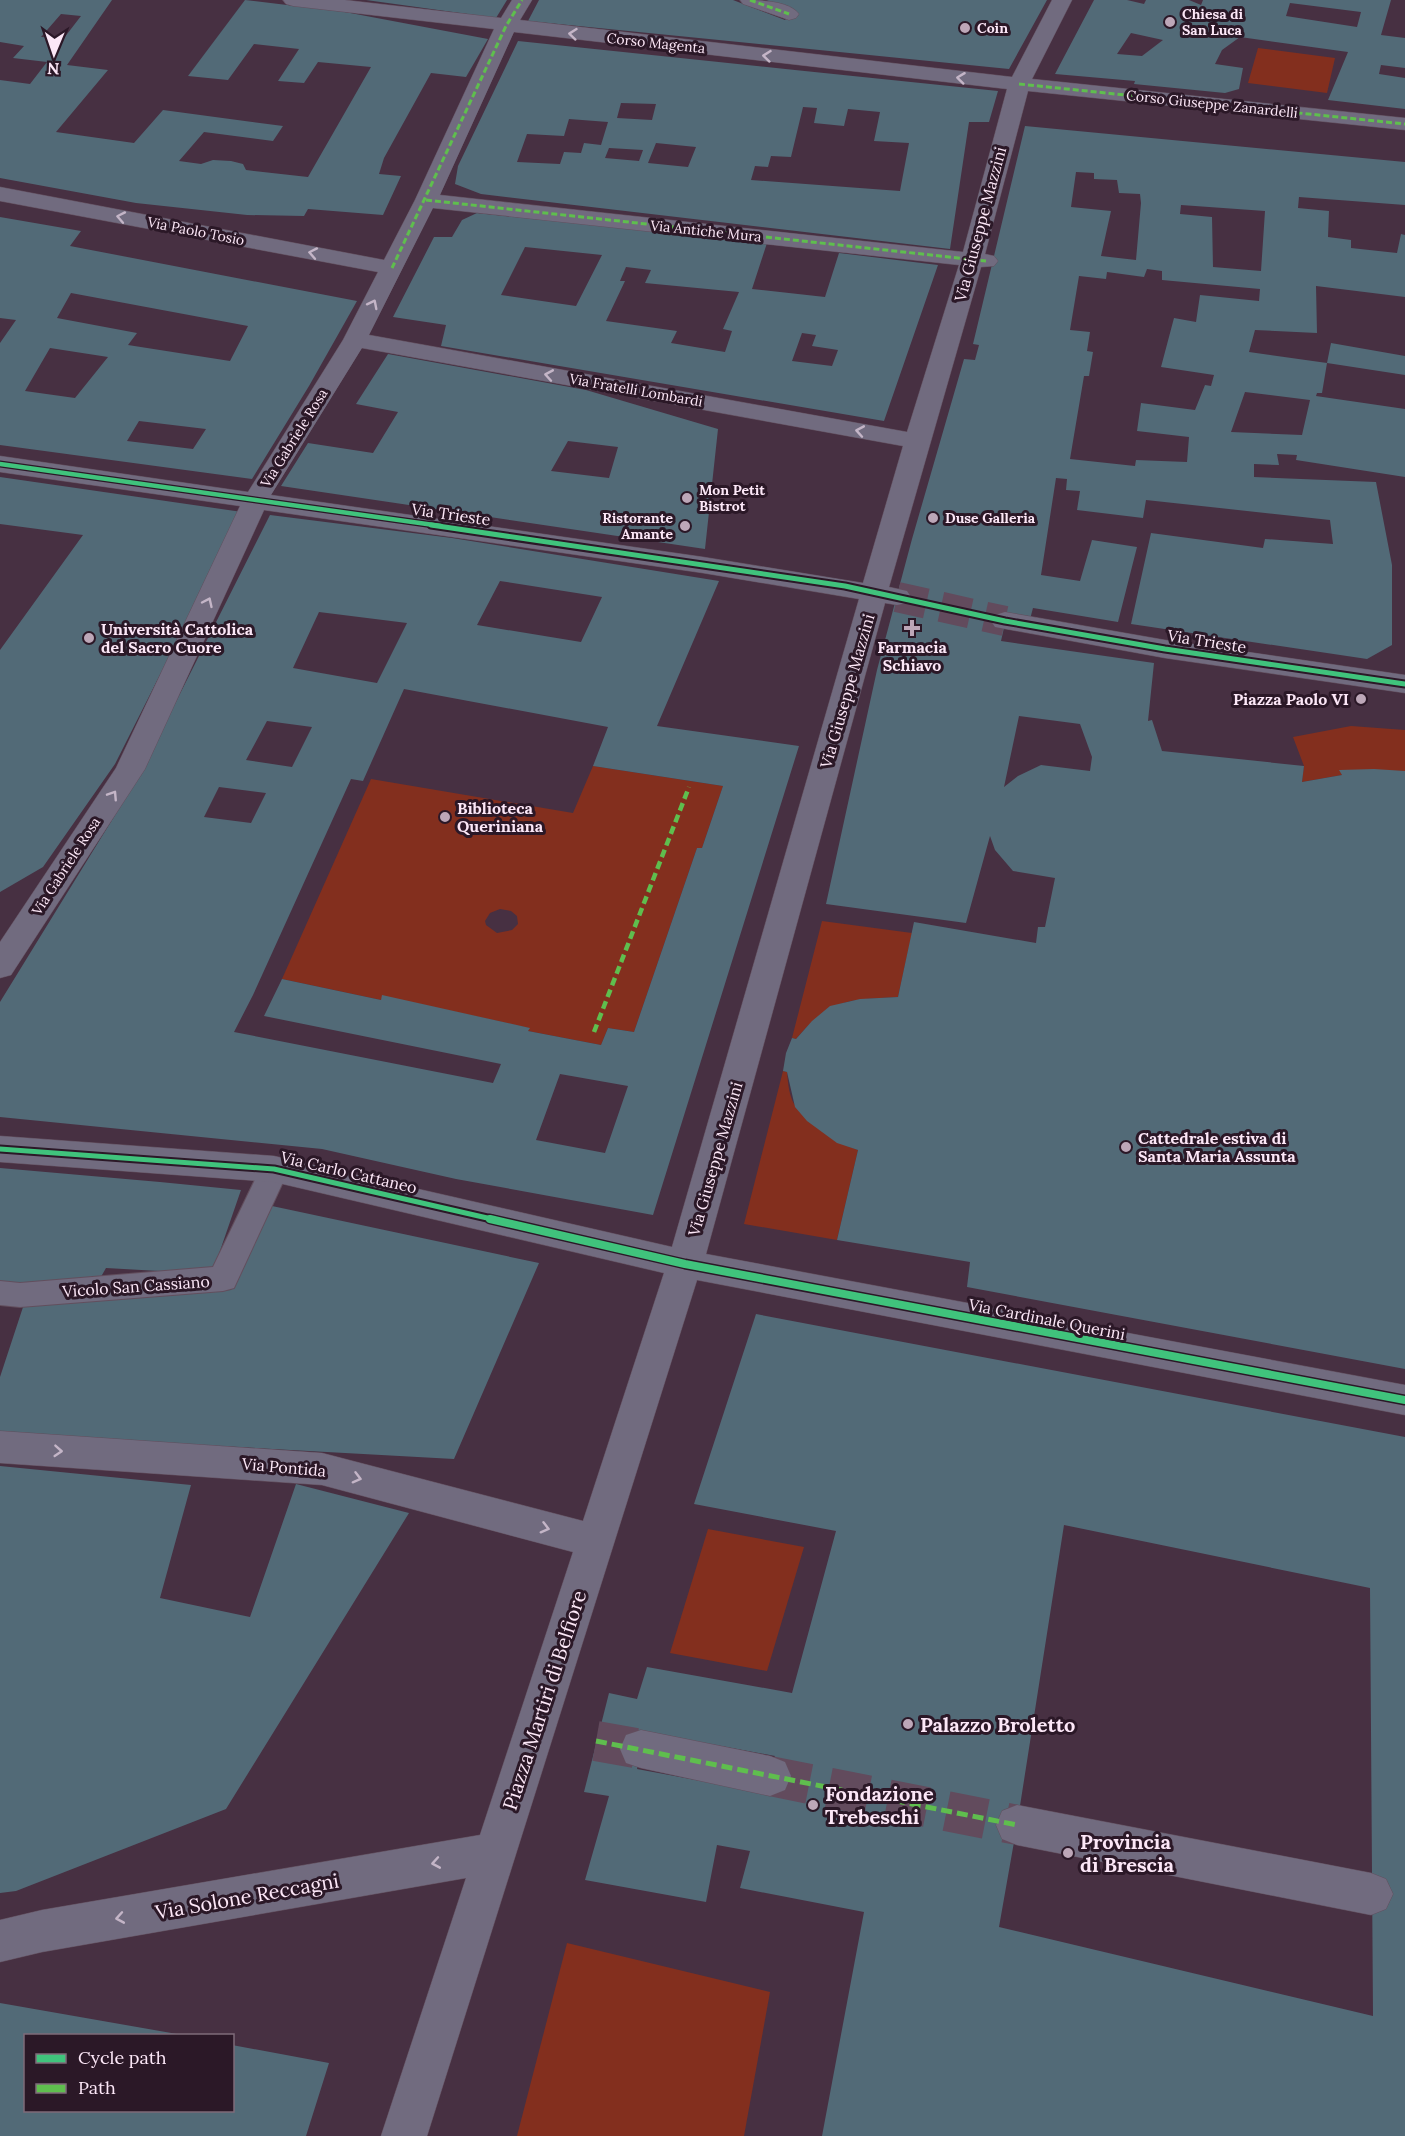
<svg xmlns="http://www.w3.org/2000/svg" width="1405" height="2136" viewBox="0 0 1405 2136" font-family="Lora,serif">
  <style>
    .green { fill: #832f1e; fill-rule: evenodd }
    .building { fill: #526a77; fill-rule: evenodd }
    .lines { fill: none; stroke-linecap: round; stroke-linejoin: round }
    .street-tunnel-far1 { stroke: #624b5d; stroke-width: 30; stroke-dasharray: 30 15; stroke-linecap: butt }
    .street-tunnel { stroke: #624b5d; stroke-width: 40; stroke-dasharray: 40 20; stroke-linecap: butt }
    .lane-casing { stroke: #624f5e; stroke-width: 2 }
    .street-casing { stroke: #624f5e; stroke-width: 1 }
    .lane { fill: #716b7f; fill-rule: evenodd }
    .street { fill: #716b7f; fill-rule: evenodd }
    .quiet-far2 { stroke: #5fbe4e; stroke-width: 3; stroke-dasharray: 6 3; stroke-linecap: butt }
    .quiet-far1 { stroke: #5fbe4e; stroke-width: 4.5; stroke-dasharray: 8 4.5; stroke-linecap: butt }
    .quiet { stroke: #5fbe4e; stroke-width: 5; stroke-dasharray: 11 5; stroke-linecap: butt }
    .cycleway-far2-casing { stroke: #2b1827; stroke-width: 7 }
    .cycleway-far1-casing { stroke: #2b1827; stroke-width: 9 }
    .cycleway-casing { stroke: #2b1827; stroke-width: 11 }
    .cycleway-far2 { stroke: #40c37c; stroke-width: 4.5 }
    .cycleway-far1 { stroke: #40c37c; stroke-width: 5 }
    .cycleway { stroke: #40c37c; stroke-width: 8 }
    .oneway { stroke: #c4b5c7 }
    .poi-dot { fill: #bda7b8; stroke: #2b1827; stroke-width: 2 }
    .labels { text-anchor: middle; dominant-baseline: central; stroke-width: 6; stroke-linejoin: round; paint-order: stroke }
    .far-poi-label { font-size: 14px; font-weight: bold; fill: #fce7f7; stroke: #2b1827; text-anchor: start }
    .far-street-label { font-size: 14px; fill: #fce7f7; stroke: #2b1827 }
    .street-label { font-size: 16px; fill: #fce7f7; stroke: #2b1827 }
    .poi-label { font-size: 16px; font-weight: bold; fill: #fce7f7; stroke: #2b1827; text-anchor: start }
    .near-street-label { font-size: 20px; fill: #fce7f7; stroke: #2b1827 }
    .near-poi-label { font-size: 20px; font-weight: bold; fill: #fce7f7; stroke: #2b1827; text-anchor: start }
  </style>
  <rect width="100%" height="100%" fill="#473042"/>
  <!-- green -->
  <g class="green">
    <path d="M1258 48 1335 58 1327 93 1248 83Z"/>
    <path d="M1351 726 1405 730V771L1340 770 1342 775 1302 782 1304 766 1293 737Z"/>
    <path d="M593 766 723 786 702 848H697L634 1032 608 1028 601 1045 528 1031 529 1028 383 996 381 1000 282 979 371 779 573 813ZM500 909 511 911 517 916 518 924 512 930 497 933 486 925 485 921 490 913Z"/>
    <path d="M822 921 912 933 898 997C847 1000 831 998 796 1039L792 1038Z"/>
    <path d="M783 1071 787 1072C788 1083 789 1099 797 1108 811 1126 837 1143 858 1150L837 1240 744 1224Z"/>
    <path d="M708 1529 804 1547 767 1671 670 1653Z"/>
    <path d="M567 1943 770 1992 744 2136H517Z"/>
  </g>
  <!-- building -->
  <g class="building">
    <path d="M0 0H112L67 65 108 70 56 132 134 143 163 110 283 126 273 141 204 132 179 161 201 164 213 160 231 161 243 164 246 170 308 177 371 67 318 62 304 83 278 81 299 49 254 44 228 80 188 76 245 0 345 12 488 39 466 77 431 73 384 158 379 174 401 176 383 215 308 209 304 216 247 215 136 203 0 178V80L30 84 47 62 13 58 24 46 0 42ZM61 14 81 16 64 38 41 37Z"/>
    <path d="M366 0H507L496 18Z"/>
    <path d="M539 0H733L785 20 793 10 766 0H1047L1009 69 528 21Z"/>
    <path d="M1094 0H1127L1144 4 1146 0H1189L1201 5 1203 0H1391L1381 35 1405 38V68L1381 65 1379 74 1405 78V109L1328 100 1348 52 1240 37 1222 50 1215 64 1243 68 1239 89 1225 93 1134 84 1135 81 1055 74ZM1290 3 1361 12 1357 27 1286 16ZM1131 33 1163 40 1142 56 1117 54Z"/>
    <path d="M518 41 795 70 998 91 989 122H969L950 249 481 194 455 184 458 166ZM621 103 656 104 652 120 617 118ZM803 107 817 108 814 123 844 126 848 109 880 112 874 141 909 143 900 191 751 180 755 166 768 167 771 156 791 157ZM569 119 608 122 601 145 584 143 581 153 564 152 560 164 517 162 527 134 564 136ZM656 143 696 147 688 167 648 163ZM609 148 643 150 639 161 605 158Z"/>
    <path d="M1025 126 1405 162V205L1299 197 1298 208 1329 211 1328 237 1351 240V248L1397 253 1401 234 1405 235V297L1316 286 1317 333 1255 330 1249 352 1327 363 1322 393H1317L1316 396 1405 409V477L1296 460 1297 455 1277 454 1279 465 1254 464V477L1376 482 1392 565V645L1367 659 1131 624 1151 533 1263 548 1265 539 1333 544 1330 520 1146 500 1143 518 1077 510 1080 491 1066 490 1067 479 1056 478 1041 575 1080 581 1092 540 1137 547 1118 622 1033 608 1029 623 1006 619 1001 641 1154 663 1148 721 1152 720 1162 751 1304 766 1302 782 1342 775 1339 770 1374 769 1405 771V1369L967 1287 970 1262 837 1240 858 1150 837 1143 807 1121 795 1107 787 1072 783 1071 786 1053 792 1038 796 1039 812 1021 830 1006 860 999 898 997 914 922 1036 943 1038 927H1045L1055 878 1013 871 995 850 990 836 966 923 826 904 877 670 912 539 964 359 975 360 979 345 973 344ZM1076 172 1094 173V179L1117 180 1119 193 1140 194 1141 203 1136 260 1101 256 1111 211 1071 207ZM1181 205 1265 211 1261 271 1213 267 1212 217 1180 214ZM1147 269 1162 271V280L1260 289 1259 301 1200 295 1196 322 1174 318 1161 367 1214 375 1211 386 1205 385 1195 410 1141 403 1137 431 1189 437 1187 462 1136 460 1135 466 1070 459 1084 376H1089L1093 352 1087 351 1090 332 1070 330 1079 276 1106 279 1107 272 1144 277ZM1245 392 1310 400 1302 435 1231 432ZM1019 716 1080 724 1092 757 1090 771 1041 765 1018 776 1004 787Z"/>
    <path d="M477 213 767 243 752 289 825 297 839 253 938 265 884 421 441 346 446 325 393 317 434 237H452L462 220ZM525 247 602 255 576 306 501 295ZM626 267 651 270 645 283 739 292 723 329 732 331 725 352 671 343 677 331 606 321 625 281H620ZM802 333 816 335 812 346 838 350 832 366 792 361Z"/>
    <path d="M0 217 81 231 70 246 357 301 309 386 252 479 0 445V343L16 320 0 318ZM71 293 248 326 230 361 128 345 137 333 57 318ZM50 348 108 357 75 398 25 391ZM139 421 206 429 193 449 127 441Z"/>
    <path d="M1331 343 1405 356V375L1327 363Z"/>
    <path d="M388 354 586 390 718 429 705 549 281 486 308 443 373 453 398 412 356 404ZM568 441 618 447 609 478 551 471Z"/>
    <path d="M0 477 242 512 115 764 43 867 0 892V650L83 535 0 524Z"/>
    <path d="M270 515 452 538 719 581 657 726 799 746 653 1215 456 1179 322 1149 0 1117V1002L136 781ZM500 581 602 597 581 642 477 625ZM319 612 407 623 377 683 293 668ZM404 689 608 727 593 766 723 786 702 848H697L634 1032 608 1028 601 1045 528 1031 530 1028 382 995 381 1000 282 979 264 1016 501 1064 493 1083 234 1032 253 995 351 779 363 781ZM267 721 312 727 292 767 246 760ZM219 787 266 793 251 823 204 817ZM560 1074 628 1086 605 1153 536 1140Z"/>
    <path d="M0 1168 160 1182 241 1190 212 1274 106 1268 98 1282 0 1285Z"/>
    <path d="M272 1206 539 1263 454 1459 0 1434V1377L25 1301 231 1290Z"/>
    <path d="M756 1314 1405 1437V2136H822L864 1912 740 1888 750 1851 717 1845 706 1902 585 1880 609 1796 584 1792 609 1693 637 1699 647 1667 792 1693 836 1531 694 1504ZM1064 1525 1370 1588 1373 2016 999 1927 1017 1825ZM645 1732 775 1756 766 1793 637 1769Z"/>
    <path d="M0 1466 191 1485 160 1598 250 1617 296 1484 409 1513 226 1809 16 1891 0 1893Z"/>
    <path d="M0 2003 177 2034 26 2036V2110H232V2045L329 2063 306 2136H0Z"/>
  </g>
  <g class="lines">
    <!-- street-tunnel-far1 -->
    <path class="street-tunnel-far1" d="M897 597 1005 621"/>
    <!-- street-tunnel -->
    <g class="street-tunnel">
      <path d="M596 1741 641 1749"/>
      <path d="M770 1776 1017 1825"/>
    </g>
    <defs>
      <path id="lane" d="M274 1158 284 1161 289 1169 234 1288 223 1291 20 1307 0 1305V1281L20 1283 213 1267 264 1161Z"/>
      <g id="street">
        <path d="M283 0H345L501 18 512 0H532L520 20 1012 77 1052 0H1072L1032 79 1405 118V130L1028 91 985 254 994 256 998 261 994 266 981 267 889 587 907 591 911 597 907 603 897 605 885 603 706 1254 1405 1385V1415L697 1280 427 2136H381L466 1878 42 1952 0 1962V1920L42 1910 480 1835 573 1552 322 1485 0 1463V1431L322 1453 583 1521 664 1273 274 1182 0 1162V1136L274 1156 672 1247 859 599 703 573 264 510 145 769 11 975 0 978V942L116 768 240 506 0 472V456L248 492 343 340 378 272 0 201V187L384 260 415 200 494 29 293 6 286 4ZM514 32 1007 89 963 252 440 195ZM433 208 959 265 907 432 369 335ZM362 348 903 446 863 583 703 557 271 495Z"/>
        <path d="M740 0C756 0 789 0 799 14L796 18 789 20 743 4Z"/>
        <path d="M1005 612 1165 640 1405 675V693L1165 658 995 627 991 621 995 615Z"/>
        <path d="M641 1730 770 1756 785 1762 791 1776 785 1790 770 1796 641 1768 626 1763 620 1749 626 1735Z"/>
        <path d="M1017 1805 1371 1873 1386 1879 1393 1894 1386 1909 1371 1915 1017 1845 1002 1839 996 1825 1002 1811Z"/>
      </g>
    </defs>
    <!-- lane casing -->
    <use href="#lane" class="lane-casing"/>
    <!-- street casing -->
    <use href="#street" class="street-casing"/>
    <!-- lane -->
    <use href="#lane" class="lane"/>
    <!-- street -->
    <use href="#street" class="street"/>
    <!-- quiet-far2 -->
    <g class="quiet-far2">
      <path d="M750 0 789 14"/>
      <path d="M1019 84 1405 124"/>
      <path d="M426 200 986 261"/>
      <path d="M392 268 506 26 522 0"/>
    </g>
    <!-- quiet-far1 -->
    <path class="quiet-far1" d="M594 1032 689 787"/>
    <!-- quiet -->
    <path class="quiet" d="M596 1741 1017 1825"/>
    <defs>
      <path id="cycleway-far2" d="M0 464 441 526"/>
      <g id="cycleway-far1">
        <path d="M431 525 845 586 1005 621 1165 649 1405 684"/>
        <path d="M0 1149 274 1169 496 1220"/>
      </g>
      <path id="cycleway" d="M490 1219 685 1264 1405 1400"/>
    </defs>
    <!-- cycleway-far2 casing -->
    <use href="#cycleway-far2" class="cycleway-far2-casing"/>
    <!-- cycleway-far1 casing -->
    <use href="#cycleway-far1" class="cycleway-far1-casing"/>
    <!-- cycleway casing -->
    <use href="#cycleway" class="cycleway-casing"/>
    <!-- cycleway-far2 -->
    <use href="#cycleway-far2" class="cycleway-far2"/>
    <!-- cycleway-far1 -->
    <use href="#cycleway-far1" class="cycleway-far1"/>
    <!-- cycleway -->
    <use href="#cycleway" class="cycleway"/>
  </g>
  <!-- one-way arrows -->
  <defs><path id="oneway-chevron" d="M-2-3.5L2.5 0L-2 3.5" fill="none" stroke-width="1.6" stroke-linecap="round" stroke-linejoin="round" transform="scale(1.5)"/></defs>
  <g class="oneway">
    <use href="#oneway-chevron" transform="translate(573 34) rotate(-174)"/>
    <use href="#oneway-chevron" transform="translate(767 56) rotate(-174)"/>
    <use href="#oneway-chevron" transform="translate(961 78) rotate(-173)"/>
    <use href="#oneway-chevron" transform="translate(121 217) rotate(-169)"/>
    <use href="#oneway-chevron" transform="translate(313 253) rotate(-169)"/>
    <use href="#oneway-chevron" transform="translate(373 304) rotate(-63)"/>
    <use href="#oneway-chevron" transform="translate(549 375) rotate(-170)"/>
    <use href="#oneway-chevron" transform="translate(860 431) rotate(-170)"/>
    <use href="#oneway-chevron" transform="translate(208 602) rotate(-65)"/>
    <use href="#oneway-chevron" transform="translate(113 795) rotate(-57)"/>
    <use href="#oneway-chevron" transform="translate(58 1451) rotate(4)"/>
    <use href="#oneway-chevron" transform="translate(357 1478) rotate(15)"/>
    <use href="#oneway-chevron" transform="translate(545 1528) rotate(15)"/>
    <use href="#oneway-chevron" transform="translate(436 1863) rotate(170)"/>
    <use href="#oneway-chevron" transform="translate(120 1918) rotate(170)"/>
  </g>
  <!-- markers -->
  <g class="poi-dot">
    <circle cx="1170" cy="22" r="6"/>
    <circle cx="965" cy="28" r="6"/>
    <circle cx="687" cy="498" r="6"/>
    <circle cx="933" cy="518" r="6"/>
    <circle cx="685" cy="526" r="6"/>
    <path d="M909 619h6v6h6v6h-6v6h-6v-6h-6v-6h6z"/>
    <circle cx="89" cy="638" r="6"/>
    <circle cx="1361" cy="699" r="6"/>
    <circle cx="445" cy="817" r="6"/>
    <circle cx="1126" cy="1147" r="6"/>
    <circle cx="908" cy="1724" r="6"/>
    <circle cx="813" cy="1805" r="6"/>
    <circle cx="1068" cy="1853" r="6"/>
  </g>
  <g class="labels">
    <!-- far-poi labels -->
    <g class="far-poi-label">
      <text x="1182" y="14">Chiesa di<tspan x="1182" dy="16">San Luca</tspan></text>
      <text x="977" y="28">Coin</text>
      <text x="699" y="490">Mon Petit<tspan x="699" dy="16">Bistrot</tspan></text>
      <text x="673" y="518" text-anchor="end">Ristorante<tspan x="673" dy="16">Amante</tspan></text>
      <text x="945" y="518">Duse Galleria</text>
    </g>
    <!-- far-street labels -->
    <g class="far-street-label">
      <text transform="translate(656 43) rotate(6)">Corso Magenta</text>
      <text transform="translate(1212 104) rotate(6)">Corso Giuseppe Zanardelli</text>
      <text transform="translate(196 231) rotate(11)">Via Paolo Tosio</text>
      <text transform="translate(706 231) rotate(6)">Via Antiche Mura</text>
      <text transform="translate(636 390) rotate(10)">Via Fratelli Lombardi</text>
      <text transform="translate(294 438) rotate(-58)">Via Gabriele Rosa</text>
      <text transform="translate(66 866) rotate(-57)">Via Gabriele Rosa</text>
    </g>
    <!-- street labels -->
    <g class="street-label">
      <text transform="translate(980 224) rotate(-75)">Via Giuseppe Mazzini</text>
      <text transform="translate(451 514) rotate(8)">Via Trieste</text>
      <text transform="translate(1207 641) rotate(9)">Via Trieste</text>
      <text transform="translate(847 691) rotate(-74)">Via Giuseppe Mazzini</text>
      <text transform="translate(715 1159) rotate(-74)">Via Giuseppe Mazzini</text>
      <text transform="translate(349 1172) rotate(13)">Via Carlo Cattaneo</text>
      <text transform="translate(136 1286) rotate(-4)">Vicolo San Cassiano</text>
      <text transform="translate(1047 1319) rotate(11)">Via Cardinale Querini</text>
      <text transform="translate(284 1467) rotate(5)">Via Pontida</text>
    </g>
    <!-- poi labels -->
    <g class="poi-label">
      <text x="101" y="629">Università Cattolica<tspan x="101" dy="18">del Sacro Cuore</tspan></text>
      <text x="912" y="647" text-anchor="middle">Farmacia<tspan x="912" dy="18">Schiavo</tspan></text>
      <text x="1349" y="699" text-anchor="end">Piazza Paolo VI</text>
      <text x="457" y="808">Biblioteca<tspan x="457" dy="18">Queriniana</tspan></text>
      <text x="1138" y="1138">Cattedrale estiva di<tspan x="1138" dy="18">Santa Maria Assunta</tspan></text>
    </g>
    <!-- near-street labels -->
    <g class="near-street-label">
      <text transform="translate(544 1700) rotate(-72)">Piazza Martiri di Belfiore</text>
      <text transform="translate(247 1896) rotate(-10)">Via Solone Reccagni</text>
    </g>
    <!-- near-poi labels -->
    <g class="near-poi-label">
      <text x="920" y="1724">Palazzo Broletto</text>
      <text x="825" y="1793">Fondazione<tspan x="825" dy="23">Trebeschi</tspan></text>
      <text x="1080" y="1841">Provincia<tspan x="1080" dy="23">di Brescia</tspan></text>
    </g>
  </g>
  <!-- legend -->
  <rect x="24" y="2034" width="210" height="78" fill="#2b1827" stroke="#7f6b7a" stroke-width="1.5"/>
  <rect x="36" y="2054" width="30" height="9" fill="#40c37c" stroke="#7f6b7a" stroke-width="1.5"/>
  <text x="78" y="2064" font-size="18" fill="#fce7f7">Cycle path</text>
  <rect x="36" y="2084" width="30" height="9" fill="#5fbe4e" stroke="#7f6b7a" stroke-width="1.5"/>
  <text x="78" y="2094" font-size="18" fill="#fce7f7">Path</text>
  <!-- north arrow -->
  <g transform="translate(54 54) rotate(182)" stroke="#2b1827" stroke-width="4.5" paint-order="stroke">
  <path d="M0-4.5L10 22L0 15L-10 22Z" fill="#fce7f7"/>
  <text y="-9" font-size="16" font-weight="bold" text-anchor="middle" fill="#fce7f7">N</text>
  </g>
</svg>
